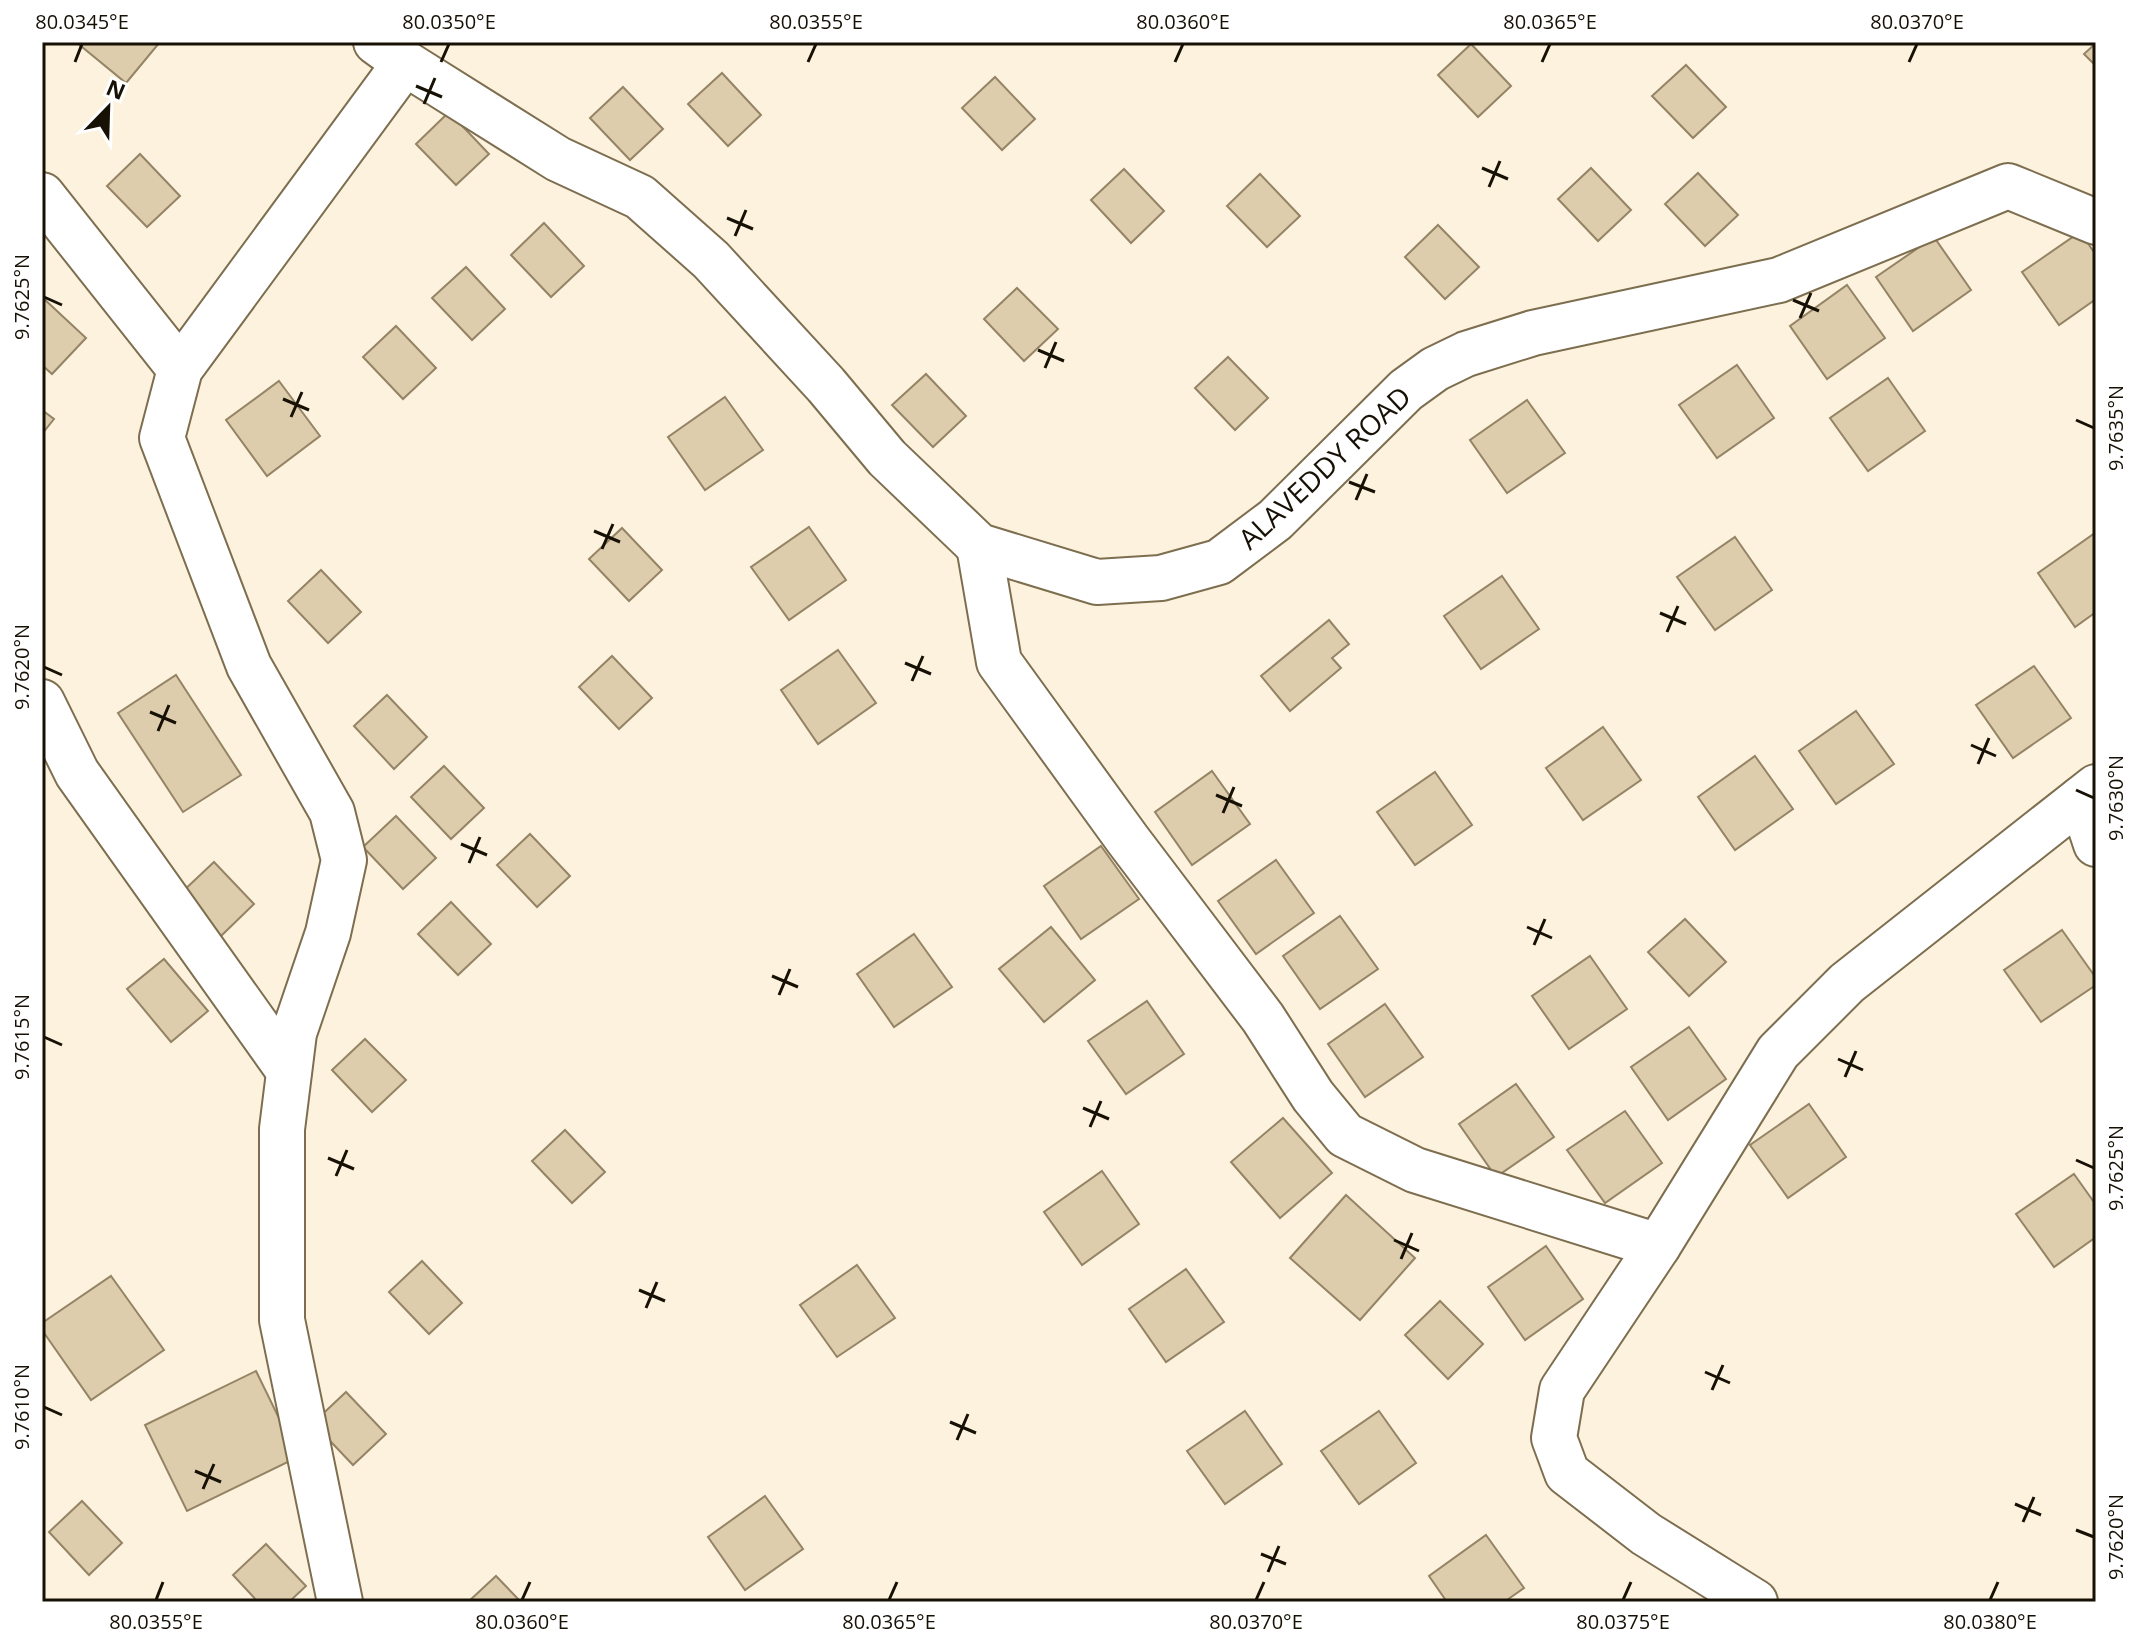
<svg xmlns="http://www.w3.org/2000/svg" width="2138" height="1644" viewBox="0 0 2138 1644" font-family="'Open Sans',sans-serif">
  <style>
    .building { fill: #decdac; stroke: #948465; stroke-width: 2 }
    .lines { fill: none; stroke-linecap: round; stroke-linejoin: round }
    .minor-casing { stroke: #7d6e4f; stroke-width: 48 }
    .minor { stroke: #fff; stroke-width: 44 }
    .ticks { fill: none; stroke: #161005; stroke-width: 3 }
    .labels { text-anchor: middle; dominant-baseline: central; stroke-width: 7; stroke-linejoin: round; paint-order: stroke }
    .street-label { font-size: 28px; fill: #161005; stroke: #fff }
    .neatline { fill: none; stroke: #161005; stroke-width: 3 }
    .ticks-label { font-size: 20px; text-anchor: middle; fill: #161005 }
  </style>
  <rect width="100%" height="100%" fill="#fdf2de"/>
  <!-- building -->
  <g class="building">
    <path d="M76 42H160L126 83Z"/>
    <path d="M2096 43V66L2084 54Z"/>
    <path d="M1471 44 1511 86 1478 117 1438 75Z"/>
    <path d="M1686 65 1726 107 1693 138 1652 96Z"/>
    <path d="M722 73 761 115 728 146 688 104Z"/>
    <path d="M995 77 1035 119 1002 150 962 108Z"/>
    <path d="M623 87 663 129 630 160 590 118Z"/>
    <path d="M449 112 489 154 456 185 416 144Z"/>
    <path d="M140 154 180 196 147 227 107 186Z"/>
    <path d="M1591 168 1631 210 1598 241 1558 199Z"/>
    <path d="M1124 169 1164 211 1131 243 1091 200Z"/>
    <path d="M1698 173 1738 215 1705 246 1665 204Z"/>
    <path d="M1260 174 1300 216 1267 247 1227 206Z"/>
    <path d="M544 223 584 266 551 297 511 255Z"/>
    <path d="M1438 225 1479 267 1445 299 1405 257Z"/>
    <path d="M2080 232 2096 255V299L2059 325 2022 272Z"/>
    <path d="M1934 237 1971 290 1913 331 1876 277Z"/>
    <path d="M466 267 505 309 472 340 432 298Z"/>
    <path d="M1847 285 1885 338 1827 379 1790 326Z"/>
    <path d="M1017 288 1058 329 1024 361 984 319Z"/>
    <path d="M42 297 86 338 52 374 42 365Z"/>
    <path d="M396 326 436 368 403 399 363 357Z"/>
    <path d="M1228 357 1268 398 1235 430 1195 388Z"/>
    <path d="M1737 365 1774 418 1717 458 1679 405Z"/>
    <path d="M926 374 966 416 933 447 892 405Z"/>
    <path d="M1888 378 1925 431 1868 471 1830 418Z"/>
    <path d="M279 381 320 436 267 476 226 420Z"/>
    <path d="M725 397 763 450 705 490 668 437Z"/>
    <path d="M1527 400 1565 453 1507 493 1470 440Z"/>
    <path d="M42 410 54 419 42 434Z"/>
    <path d="M809 527 846 580 789 620 751 567Z"/>
    <path d="M622 528 662 570 629 601 589 559Z"/>
    <path d="M2095 533 2096 612 2075 627 2038 573Z"/>
    <path d="M1735 537 1772 590 1715 630 1677 577Z"/>
    <path d="M321 570 361 612 328 643 288 601Z"/>
    <path d="M1502 576 1539 629 1481 669 1444 616Z"/>
    <path d="M1329 620 1349 644 1332 658 1341 668 1290 711 1261 676Z"/>
    <path d="M838 650 876 703 818 744 781 690Z"/>
    <path d="M612 656 652 698 619 729 579 687Z"/>
    <path d="M2034 666 2071 718 2013 758 1976 705Z"/>
    <path d="M176 675 241 775 183 812 118 713Z"/>
    <path d="M387 695 427 737 394 769 354 726Z"/>
    <path d="M1856 711 1894 764 1836 804 1799 751Z"/>
    <path d="M1603 727 1641 780 1583 820 1546 768Z"/>
    <path d="M1755 756 1793 809 1735 850 1698 797Z"/>
    <path d="M444 766 484 808 451 839 411 797Z"/>
    <path d="M1212 771 1250 824 1192 865 1155 812Z"/>
    <path d="M1435 772 1472 825 1415 865 1377 812Z"/>
    <path d="M396 816 436 858 403 889 363 847Z"/>
    <path d="M530 834 570 876 537 907 497 865Z"/>
    <path d="M1101 846 1139 899 1081 939 1044 886Z"/>
    <path d="M1276 860 1314 913 1256 954 1218 901Z"/>
    <path d="M214 862 254 904 221 936 181 893Z"/>
    <path d="M451 902 491 944 458 975 418 934Z"/>
    <path d="M1340 916 1378 969 1320 1009 1283 956Z"/>
    <path d="M1685 919 1726 962 1689 996 1648 952Z"/>
    <path d="M1051 927 1095 980 1044 1022 999 969Z"/>
    <path d="M2062 930 2096 978V985L2041 1022 2004 970Z"/>
    <path d="M914 934 952 987 894 1027 857 974Z"/>
    <path d="M1590 956 1627 1009 1569 1049 1532 996Z"/>
    <path d="M164 959 208 1011 171 1042 127 989Z"/>
    <path d="M1147 1001 1184 1054 1126 1094 1088 1041Z"/>
    <path d="M1385 1004 1423 1057 1365 1097 1328 1044Z"/>
    <path d="M1689 1027 1726 1079 1668 1120 1631 1067Z"/>
    <path d="M365 1039 406 1080 372 1112 332 1070Z"/>
    <path d="M1516 1084 1554 1137 1496 1177 1459 1124Z"/>
    <path d="M1809 1104 1846 1157 1788 1198 1750 1145Z"/>
    <path d="M1625 1111 1662 1163 1605 1203 1567 1150Z"/>
    <path d="M1283 1118 1332 1173 1280 1218 1231 1162Z"/>
    <path d="M565 1130 605 1172 572 1203 532 1161Z"/>
    <path d="M1102 1171 1139 1224 1082 1265 1044 1212Z"/>
    <path d="M2074 1174 2096 1205V1237L2054 1267 2016 1214Z"/>
    <path d="M1346 1195 1415 1258 1360 1320 1290 1258Z"/>
    <path d="M1546 1246 1583 1299 1525 1340 1488 1287Z"/>
    <path d="M422 1261 462 1303 429 1334 389 1292Z"/>
    <path d="M857 1265 895 1318 837 1357 800 1305Z"/>
    <path d="M1186 1269 1224 1322 1166 1362 1129 1309Z"/>
    <path d="M111 1276 164 1350 91 1400 42 1330V1323Z"/>
    <path d="M1440 1301 1483 1344 1448 1379 1405 1335Z"/>
    <path d="M256 1371 298 1457 187 1511 145 1425Z"/>
    <path d="M346 1392 386 1434 353 1465 313 1423Z"/>
    <path d="M1245 1411 1282 1464 1225 1504 1187 1451Z"/>
    <path d="M1379 1411 1416 1463 1359 1504 1321 1451Z"/>
    <path d="M765 1496 803 1549 745 1590 708 1537Z"/>
    <path d="M82 1501 122 1543 89 1575 49 1532Z"/>
    <path d="M1486 1535 1524 1588 1504 1602H1447L1429 1576Z"/>
    <path d="M266 1544 306 1586 289 1602H258L233 1575Z"/>
    <path d="M496 1576 521 1602H468Z"/>
  </g>
  <g class="lines">
    <defs>
      <g id="minor">
        <path d="M376 42 405 63 558 159 640 197 711 260 826 385 887 458 979 546 1097 582 1161 578 1219 562 1275 520 1406 390 1435 369 1466 354 1533 333 1779 280 2008 186 2096 222"/>
        <path d="M42 195 180 369"/>
        <path d="M979 546 999 662 1128 840 1263 1018 1313 1096 1345 1135 1415 1170 1658 1246"/>
        <path d="M42 702 77 773 289 1071"/>
        <path d="M2081 799 2096 844"/>
        <path d="M340 1602 282 1320V1129L294 1033 328 933 344 860 332 812 249 666 162 438 180 369 405 63"/>
        <path d="M1755 1602 1646 1534 1567 1473 1554 1438 1562 1390 1658 1246 1778 1052 1847 983 2096 787"/>
      </g>
    </defs>
    <!-- minor casing -->
    <use href="#minor" class="minor-casing"/>
    <!-- minor -->
    <use href="#minor" class="minor"/>
  </g>
  <!-- ticks -->
  <path class="ticks" d="M75 62 82 44M441 62 449 44M808 62 816 44M1175 62 1183 44M1542 62 1550 44M1909 62 1917 44M416 86 442 97M424 104 435 78M1482 168 1508 179M1489 187 1500 161M727 218 753 229M735 236 746 210M44 297 62 305M1793 300 1819 311M1800 318 1811 293M1038 350 1064 361M1045 368 1056 342M283 399 309 410M291 417 302 392M2076 420 2094 428M1349 482 1375 492M1356 500 1367 474M594 531 620 542M602 549 613 524M1660 613 1686 624M1667 632 1678 606M905 663 931 674M44 667 62 675M912 681 923 656M150 712 176 723M158 731 169 705M1971 745 1996 756M1978 764 1989 738M2076 790 2094 798M1216 795 1242 806M1223 813 1234 787M461 844 487 855M469 863 480 837M1527 927 1552 938M1534 945 1545 919M772 976 798 987M779 995 790 969M44 1037 62 1045M1838 1059 1863 1070M1845 1077 1856 1051M1083 1108 1109 1119M1090 1127 1101 1101M328 1158 354 1169M2076 1160 2094 1168M336 1176 347 1150M1394 1240 1419 1251M1401 1259 1412 1233M639 1290 665 1301M646 1308 657 1282M1705 1372 1730 1383M1712 1390 1723 1365M44 1407 62 1415M950 1422 976 1433M957 1440 968 1414M195 1471 221 1482M203 1489 214 1464M2015 1504 2041 1515M2023 1522 2034 1497M2076 1530 2094 1537M1261 1554 1286 1564M1268 1572 1279 1546M156 1600 163 1582M522 1600 530 1582M889 1600 897 1582M1256 1600 1264 1582M1623 1600 1631 1582M1990 1600 1998 1582"/>
  <g class="labels">
    <!-- street labels -->
    <g class="street-label">
      <text transform="translate(1324 467) rotate(-43)">ALAVEDDY ROAD</text>
    </g>
  </g>
  <!-- border -->
  <rect width="2138" height="1644" fill="none" stroke="#ffffff" stroke-width="88"/>
  <!-- north arrow -->
  <g transform="translate(108 108) rotate(23)" stroke="#ffffff" stroke-width="6" paint-order="stroke">
  <path d="M0-6L14 30L0 20L-14 30Z" fill="#161005"/>
  <text y="-12" font-size="22" font-weight="bold" text-anchor="middle" fill="#161005">N</text>
  </g>
  <rect x="44" y="44" width="2050" height="1556" class="neatline"/>
  <g class="ticks-label">
    <text x="82" y="29">80.0345°E</text>
    <text x="449" y="29">80.0350°E</text>
    <text x="816" y="29">80.0355°E</text>
    <text x="1183" y="29">80.0360°E</text>
    <text x="1550" y="29">80.0365°E</text>
    <text x="1917" y="29">80.0370°E</text>
    <text transform="translate(22 297) rotate(-90)" y="7">9.7625°N</text>
    <text transform="translate(2116 428) rotate(-90)" y="7">9.7635°N</text>
    <text transform="translate(22 667) rotate(-90)" y="7">9.7620°N</text>
    <text transform="translate(2116 798) rotate(-90)" y="7">9.7630°N</text>
    <text transform="translate(22 1037) rotate(-90)" y="7">9.7615°N</text>
    <text transform="translate(2116 1168) rotate(-90)" y="7">9.7625°N</text>
    <text transform="translate(22 1407) rotate(-90)" y="7">9.7610°N</text>
    <text transform="translate(2116 1537) rotate(-90)" y="7">9.7620°N</text>
    <text x="156" y="1629">80.0355°E</text>
    <text x="522" y="1629">80.0360°E</text>
    <text x="889" y="1629">80.0365°E</text>
    <text x="1256" y="1629">80.0370°E</text>
    <text x="1623" y="1629">80.0375°E</text>
    <text x="1990" y="1629">80.0380°E</text>
  </g>
</svg>
